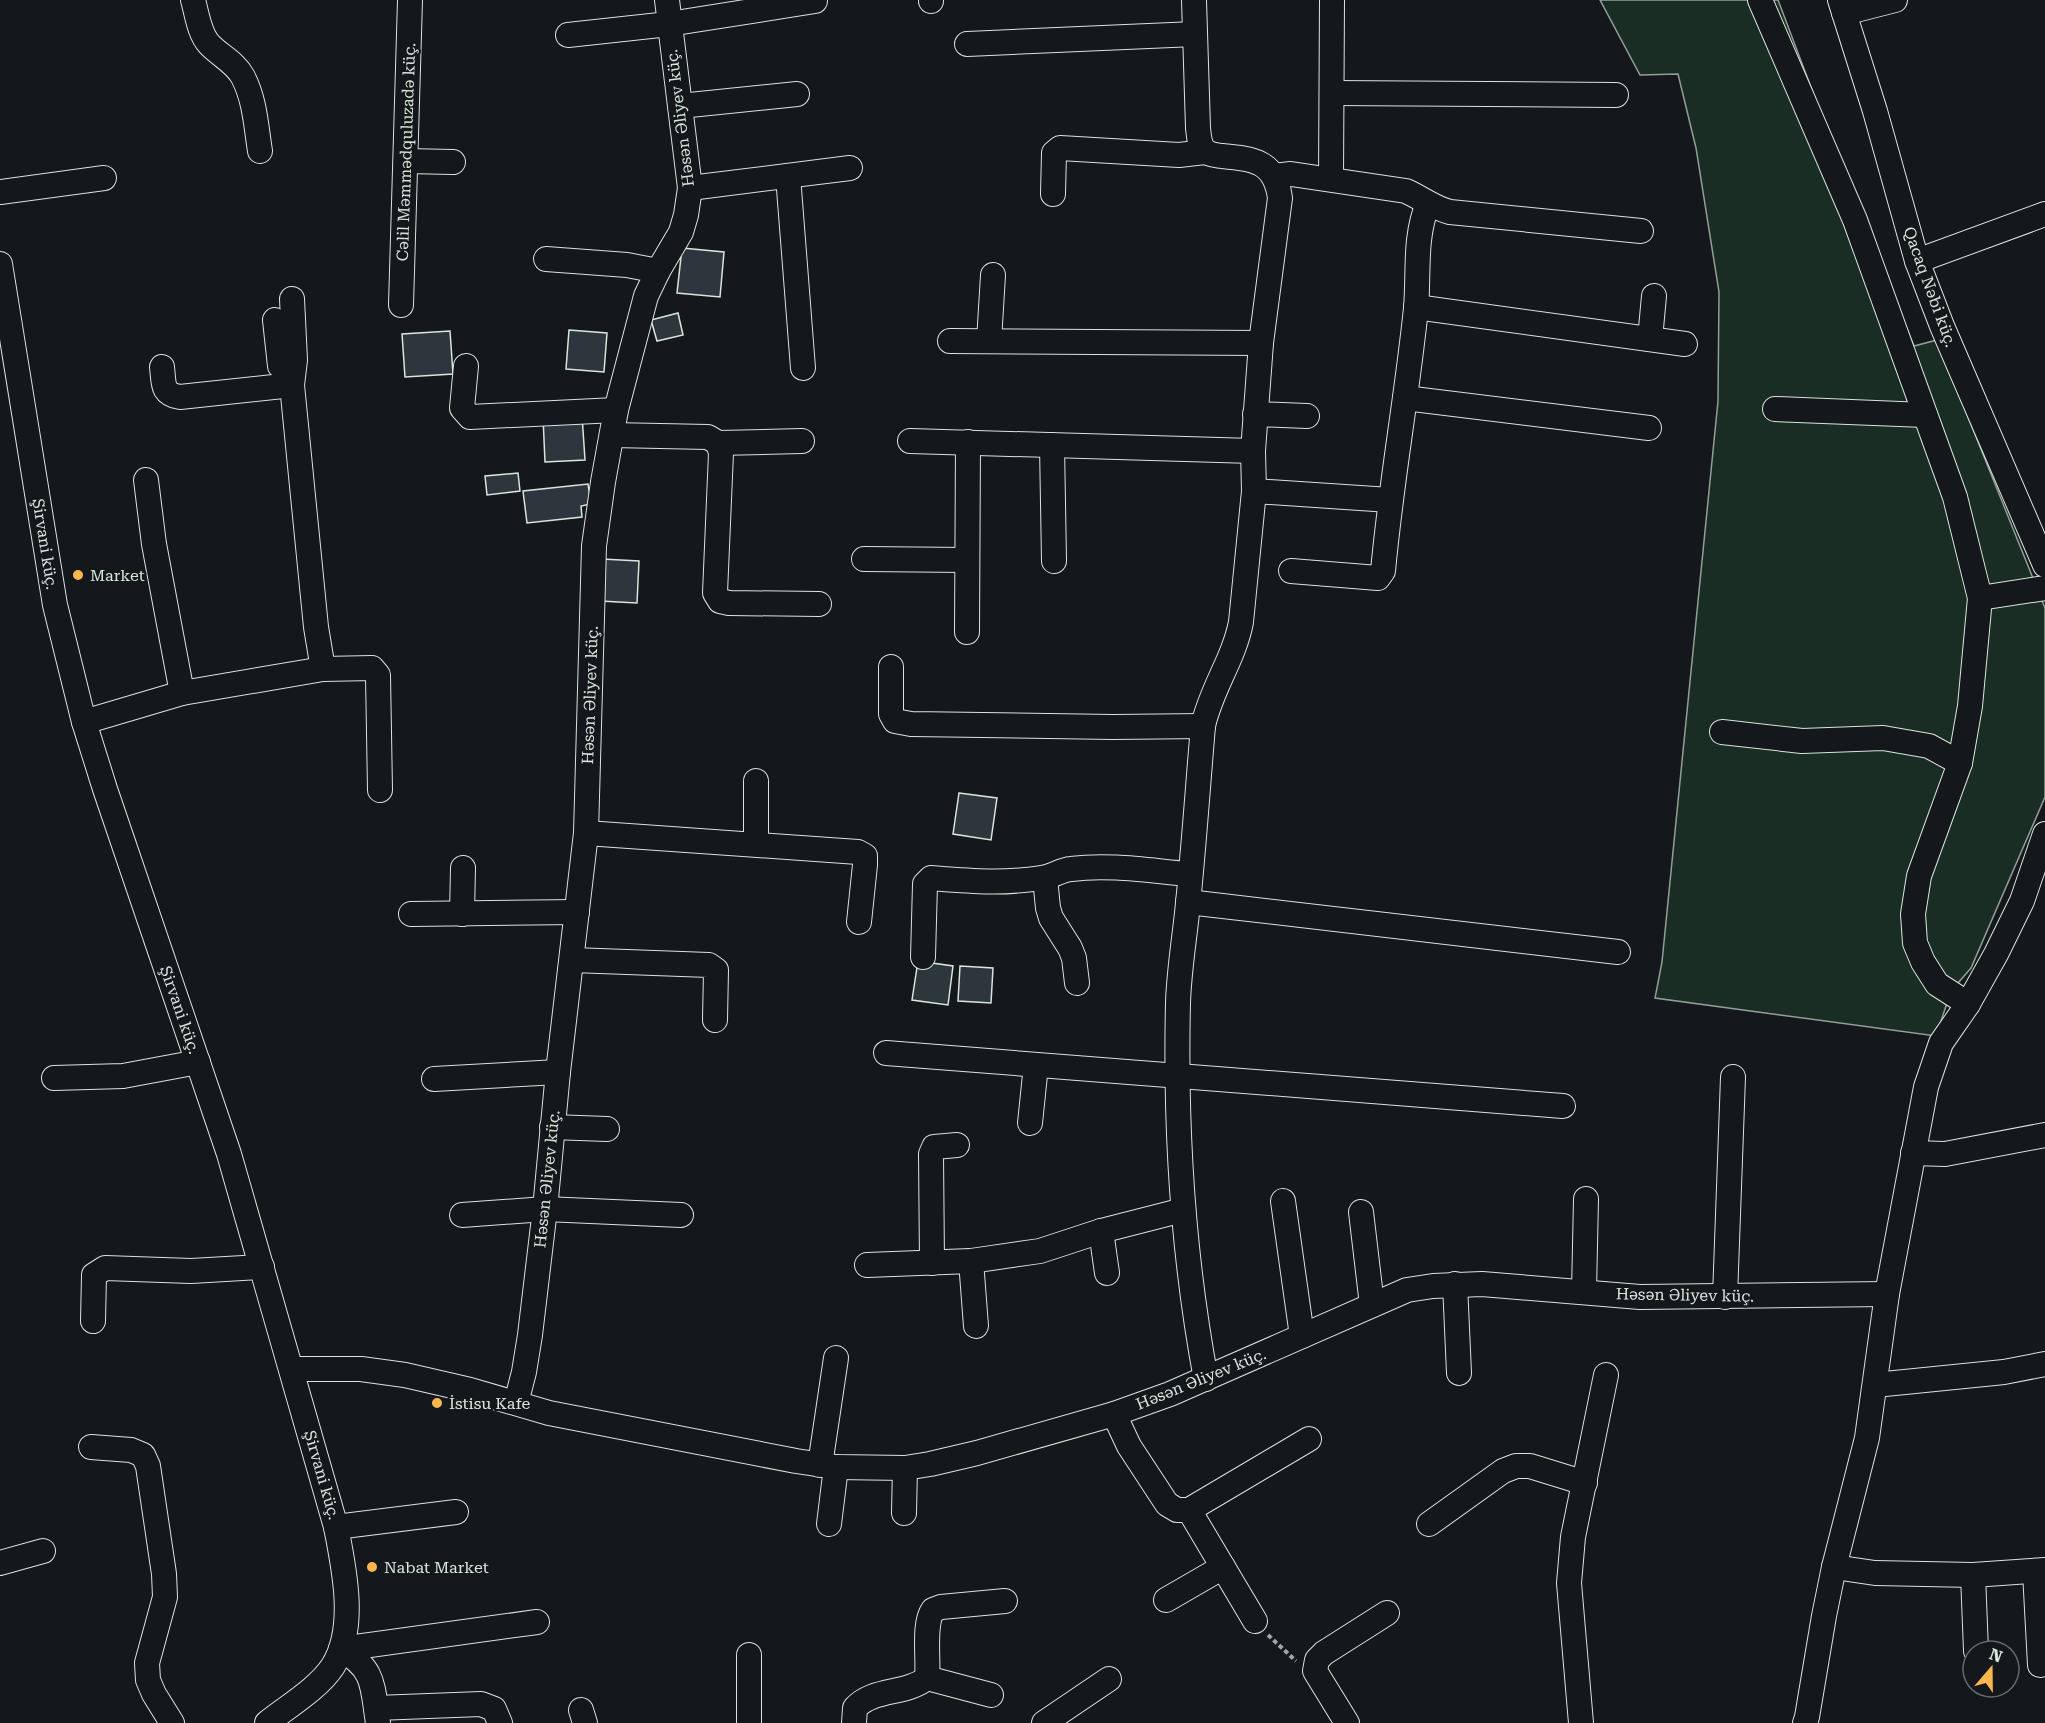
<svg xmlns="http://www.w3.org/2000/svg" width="2045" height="1723" viewBox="0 0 2045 1723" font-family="'Roboto Serif',serif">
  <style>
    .green { fill: #1a2d24; stroke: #939e99; stroke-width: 1.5 }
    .building { fill: #2c363c; stroke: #d8e6dc; stroke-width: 1.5 }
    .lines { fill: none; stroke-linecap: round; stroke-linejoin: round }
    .minor-casing { stroke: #d8e6dc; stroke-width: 26 }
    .path { stroke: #9da8a2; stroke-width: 4; stroke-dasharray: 4.5 3; stroke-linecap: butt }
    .minor { stroke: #14181c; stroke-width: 24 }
    .poi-dot { fill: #ffb74d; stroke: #14181c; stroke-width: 2 }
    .labels { text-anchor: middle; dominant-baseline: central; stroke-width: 4.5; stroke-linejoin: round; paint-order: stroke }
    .street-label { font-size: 16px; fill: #d8e6dc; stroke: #14181c }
    .poi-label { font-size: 16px; fill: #d8e6dc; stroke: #14181c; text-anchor: start }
  </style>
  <rect width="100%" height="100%" fill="#14181c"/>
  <!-- green -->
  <path class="green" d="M1600 0H1778L1840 164 1914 346 1937 340 2045 608V797L1971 968 1951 991 1936 1036 1655 998 1662 962 1718 401 1719 292 1696 148 1678 74 1640 75Z"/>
  <!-- building -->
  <g class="building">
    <path d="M682 248 724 252 720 297 677 293Z"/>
    <path d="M678 313 683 335 657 341 651 320Z"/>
    <path d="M569 330 607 333 604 372 566 369Z"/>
    <path d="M450 331 453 374 405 377 402 334Z"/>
    <path d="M582 415 585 460 545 462 543 417Z"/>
    <path d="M518 473 520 491 487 495 485 476Z"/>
    <path d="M588 484 591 504 581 506 582 517 527 523 523 491Z"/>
    <path d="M602 559 639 561 637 603 600 601Z"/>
    <path d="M959 793 997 798 991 840 953 834Z"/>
    <path d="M918 961 953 966 948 1005 912 1000Z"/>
    <path d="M960 966 993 968 991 1003 958 1001Z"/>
  </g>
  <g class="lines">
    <defs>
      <g id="minor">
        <path d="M193 0C197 14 199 33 209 44 220 56 235 62 243 77 255 100 256 126 260 151"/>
        <path d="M931 0V1"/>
        <path d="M1194 0 1198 128C1199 136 1199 144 1204 150 1209 155 1216 155 1222 156 1254 159 1275 161 1280 198L1261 343 1253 451 1254 491 1241 622C1234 659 1211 689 1203 726 1198 785 1194 844 1188 903 1185 936 1179 969 1178 1003 1175 1129 1183 1256 1206 1379"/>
        <path d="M1760 0 1855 220 1955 497 1980 598 1970 706 1960 763 1919 876 1913 914 1915 943 1923 962 1937 984 1968 1004"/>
        <path d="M1840 0 1875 111 1917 261 1942 326 2045 565"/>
        <path d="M1844 13 1895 0"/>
        <path d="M568 35 669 24 815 1"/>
        <path d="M967 44 1195 34"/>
        <path d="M1332 93 1616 95"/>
        <path d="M680 106 797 94"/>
        <path d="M406 161 453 162"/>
        <path d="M788 176 803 368"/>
        <path d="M1274 176 1291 174 1406 191C1422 198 1433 208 1450 212L1641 231"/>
        <path d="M1331 179 1332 0"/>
        <path d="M690 188 850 168"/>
        <path d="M0 192 104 178"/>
        <path d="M1053 194 1054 153 1060 148 1179 155 1205 152"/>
        <path d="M546 259 627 265 658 271"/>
        <path d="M1917 261 2045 214"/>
        <path d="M0 264 55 605 84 722 105 789 229 1154 336 1527C344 1568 357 1628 333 1666 319 1688 287 1707 267 1723"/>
        <path d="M401 305 410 0"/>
        <path d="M1416 307 1685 344"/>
        <path d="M275 320 280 366"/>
        <path d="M1650 339 1654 296"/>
        <path d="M950 341 1261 343"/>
        <path d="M989 341 993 275"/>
        <path d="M466 366 462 408 470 417 616 410"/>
        <path d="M162 367C164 383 161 394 180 397L292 385"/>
        <path d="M1405 398 1649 428"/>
        <path d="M1775 409 1925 415"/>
        <path d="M1255 414 1307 416"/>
        <path d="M612 435 708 437 718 443 721 453 715 593 720 601 729 603 819 604"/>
        <path d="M910 441 1253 451"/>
        <path d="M718 443 802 441"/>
        <path d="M1052 445 1054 561"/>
        <path d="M146 480 154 544 182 693"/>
        <path d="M1254 491 1390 500"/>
        <path d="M864 559 967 560"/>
        <path d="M1291 571 1378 578 1383 571C1391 483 1407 396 1416 308 1419 274 1414 236 1428 204"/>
        <path d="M1980 598 2045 588"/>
        <path d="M967 632 968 442"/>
        <path d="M891 667V714L895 721 911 724 1113 727 1203 726"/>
        <path d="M323 669 372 668 378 675 380 790"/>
        <path d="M84 722 182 693 323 669 316 627 292 385 295 360 292 299"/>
        <path d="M1722 732 1802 741 1883 738 1929 746 1960 763"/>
        <path d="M586 833 858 852 865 856V865L859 922"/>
        <path d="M756 844V781"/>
        <path d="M1045 878 1048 908 1051 918 1070 948 1074 958 1077 983"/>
        <path d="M1188 902 1618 952"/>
        <path d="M411 914 577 912"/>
        <path d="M462 914 463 868"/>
        <path d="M923 957 925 884 931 878C970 881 1002 884 1041 878 1052 877 1060 870 1071 869 1110 864 1151 871 1190 874"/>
        <path d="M572 960 709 965 716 970 715 1020"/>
        <path d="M886 1053 1563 1106"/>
        <path d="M54 1078 123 1076 198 1062"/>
        <path d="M434 1079 558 1072"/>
        <path d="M1030 1123 1036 1065"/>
        <path d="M552 1127 607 1129"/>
        <path d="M1913 1153 1945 1154 2045 1135"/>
        <path d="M1283 1201 1302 1336"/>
        <path d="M1361 1212 1372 1305"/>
        <path d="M462 1215 545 1209 681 1215"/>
        <path d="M1101 1231 1107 1273"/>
        <path d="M971 1261 976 1326"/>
        <path d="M932 1263 931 1154 934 1147 957 1145"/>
        <path d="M867 1265 971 1261 1040 1251 1101 1231 1183 1210"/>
        <path d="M1455 1284 1459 1373"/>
        <path d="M1584 1292 1586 1199"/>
        <path d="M1725 1297 1733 1077"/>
        <path d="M93 1321 94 1275 105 1268 191 1271 262 1267"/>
        <path d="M292 1369H361L405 1375 470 1390 549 1413 796 1461 836 1467 905 1468 930 1464 977 1453 1114 1414 1170 1394 1407 1290 1433 1286 1482 1284 1640 1297 1887 1294"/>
        <path d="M1875 1385 2004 1372 2045 1364"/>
        <path d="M516 1403 524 1372 530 1335 545 1209 558 1072 586 833 594 546 603 482 616 410 646 296 658 271 681 232 686 215 690 188 667 0"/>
        <path d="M1114 1414 1129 1446 1167 1504 1177 1510H1189L1309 1439"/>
        <path d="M91 1447 131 1450 143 1455 148 1466 164 1574 165 1597 147 1663 148 1680 154 1694 172 1723"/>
        <path d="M820 1465 836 1358"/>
        <path d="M1189 1510 1255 1621"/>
        <path d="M904 1513 905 1468"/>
        <path d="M829 1524 836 1467"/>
        <path d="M1429 1524 1503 1471 1516 1466H1530L1585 1483"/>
        <path d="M336 1527 456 1512"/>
        <path d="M0 1563 43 1551"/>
        <path d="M1834 1567 1875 1573 1973 1575 2045 1570"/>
        <path d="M2035 1572 2040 1665"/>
        <path d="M1973 1575 1976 1651"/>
        <path d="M1166 1600 1223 1567"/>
        <path d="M341 1649 537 1622"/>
        <path d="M341 1649C376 1670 372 1686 378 1723"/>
        <path d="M749 1655V1723"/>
        <path d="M927 1678 991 1695"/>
        <path d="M376 1708 481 1704 494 1709 500 1723"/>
        <path d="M581 1710 585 1723"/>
        <path d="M854 1723 855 1708C873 1688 906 1695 927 1678 929 1659 923 1624 933 1610L941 1607 1005 1601"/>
        <path d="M1044 1723 1109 1679"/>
        <path d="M1347 1723 1315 1671 1317 1660 1324 1653 1387 1613"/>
        <path d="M1581 1723 1569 1583 1573 1537 1606 1375"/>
        <path d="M1805 1723 1807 1717 1824 1616 1834 1567 1867 1438 1887 1294 1926 1087 1941 1043 1968 1004 1996 954 2022 901 2045 834"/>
      </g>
    </defs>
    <!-- minor casing -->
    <use href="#minor" class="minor-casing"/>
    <!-- path -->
    <path class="path" d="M1268 1635 1296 1661"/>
    <!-- minor -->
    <use href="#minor" class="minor"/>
  </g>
  <!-- markers -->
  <g class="poi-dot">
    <circle cx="78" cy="575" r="6"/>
    <circle cx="437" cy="1403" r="6"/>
    <circle cx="372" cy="1567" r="6"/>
  </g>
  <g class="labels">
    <!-- street labels -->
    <g class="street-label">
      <text transform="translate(680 118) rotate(-97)">Həsən Əliyev küç.</text>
      <text transform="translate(406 152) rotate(-88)">Cəlil Məmmədquluzadə küç.</text>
      <text transform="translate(1930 287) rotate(70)">Qacaq Nəbi küç.</text>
      <text transform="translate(45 544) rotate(81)">Şirvani küç.</text>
      <text transform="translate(590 695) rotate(-88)">Həsən Əliyev küç.</text>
      <text transform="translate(180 1010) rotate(71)">Şirvani küç.</text>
      <text transform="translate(547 1179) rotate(-84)">Həsən Əliyev küç.</text>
      <text transform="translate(1685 1295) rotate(1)">Həsən Əliyev küç.</text>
      <text transform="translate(1201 1379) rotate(-22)">Həsən Əliyev küç.</text>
      <text transform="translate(322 1475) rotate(74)">Şirvani küç.</text>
    </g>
    <!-- poi labels -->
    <g class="poi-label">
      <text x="90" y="575">Market</text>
      <text x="449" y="1403">İstisu Kafe</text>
      <text x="384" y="1567">Nabat Market</text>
    </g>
  </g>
  <!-- north arrow -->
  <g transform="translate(1991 1669) rotate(20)"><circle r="28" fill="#14181c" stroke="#626a69" stroke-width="1.5"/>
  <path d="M0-4.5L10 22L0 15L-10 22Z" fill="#ffb74d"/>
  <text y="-9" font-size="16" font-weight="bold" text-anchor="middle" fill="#d8e6dc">N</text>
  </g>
</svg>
